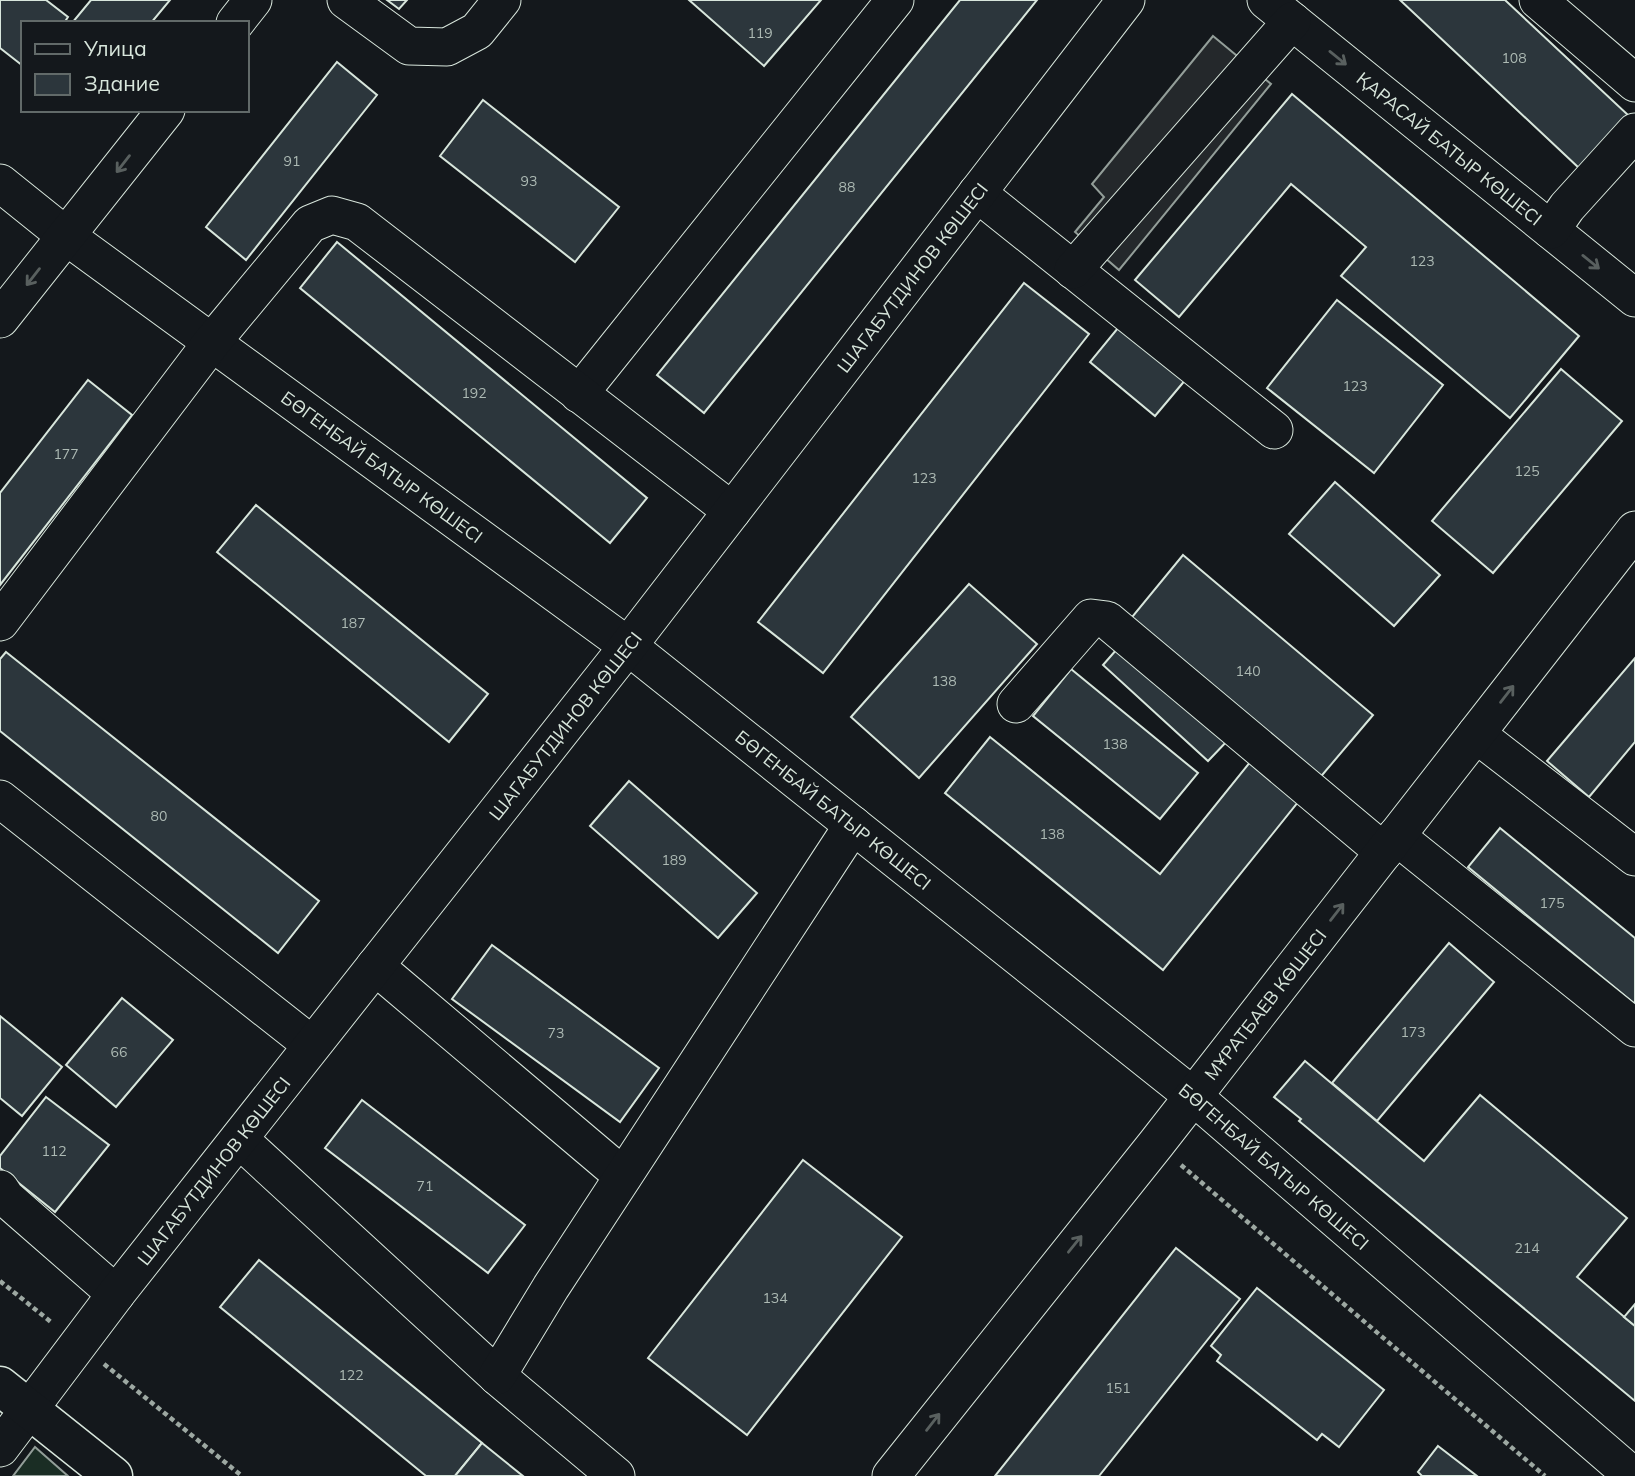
<svg xmlns="http://www.w3.org/2000/svg" width="1635" height="1476" viewBox="0 0 1635 1476" font-family="Mulish,sans-serif">
  <style>
    .green { fill: #1a2d24; stroke: #939e99; stroke-width: 2 }
    .parking { fill: #24282b; stroke: #939e99; stroke-width: 2 }
    .building { fill: #2c363c; stroke: #d8e6dc; stroke-width: 2 }
    .lines { fill: none; stroke-linecap: round; stroke-linejoin: round }
    .minor-casing { stroke: #d8e6dc; stroke-width: 39 }
    .major-casing { stroke: #d8e6dc; stroke-width: 41 }
    .path { stroke: #9da8a2; stroke-width: 4.5; stroke-dasharray: 5 3.5; stroke-linecap: butt }
    .minor { stroke: #14181c; stroke-width: 37 }
    .major { stroke: #14181c; stroke-width: 38 }
    .oneway { stroke: #59605f }
    .labels { text-anchor: middle; dominant-baseline: central; stroke-width: 5; stroke-linejoin: round; paint-order: stroke }
    .number-label { font-size: 14px; fill: #adbab4 }
    .street-label { font-size: 18px; fill: #d8e6dc; stroke: #14181c }
  </style>
  <rect width="100%" height="100%" fill="#14181c"/>
  <!-- green -->
  <path class="green" d="M35 1447 68 1476H13Z"/>
  <!-- parking -->
  <path class="parking" d="M1213 36 1271 84 1119 270 1075 232 1104 197 1092 184Z"/>
  <!-- building -->
  <g class="building">
    <path d="M0 0H46L68 17 64 23H23V66L0 48Z"/>
    <path d="M91 0H170L151 23H72Z"/>
    <path d="M387 0H407L399 9Z"/>
    <path d="M689 0H821L764 66Z"/>
    <path d="M960 0H1037L704 413 657 375Z"/>
    <path d="M1400 0H1505L1628 115 1579 168Z"/>
    <path d="M337 62 377 95 246 260 206 227Z"/>
    <path d="M1292 94 1579 336 1510 418 1341 276 1366 247 1291 184 1179 317 1135 280Z"/>
    <path d="M483 100 619 207 575 262 440 156Z"/>
    <path d="M337 242 647 498 610 543 300 288Z"/>
    <path d="M1024 283 1089 334 823 673 758 622Z"/>
    <path d="M1337 300 1443 385 1374 473 1267 388Z"/>
    <path d="M1127 317 1192 372 1155 416 1090 362Z"/>
    <path d="M1561 369 1622 421 1493 573 1432 521Z"/>
    <path d="M88 380 132 415 0 585V493Z"/>
    <path d="M1335 482 1440 575 1394 626 1289 534Z"/>
    <path d="M256 505 488 694 449 742 217 552Z"/>
    <path d="M1183 555 1373 715 1312 787 1123 628Z"/>
    <path d="M969 584 1037 644 919 778 851 717Z"/>
    <path d="M1124 641 1230 738 1208 761 1103 665Z"/>
    <path d="M6 652 319 901 278 953 0 731V659Z"/>
    <path d="M1635 658V742L1589 797 1547 761Z"/>
    <path d="M1071 669 1198 773 1160 819 1033 716Z"/>
    <path d="M990 737 1160 874 1259 751 1307 791 1163 970 945 793Z"/>
    <path d="M629 781 757 893 718 938 590 826Z"/>
    <path d="M1500 828 1635 938V1004L1468 867Z"/>
    <path d="M1449 943 1494 982 1377 1121 1332 1083Z"/>
    <path d="M492 945 659 1068 620 1122 452 999Z"/>
    <path d="M122 998 173 1040 116 1107 66 1065Z"/>
    <path d="M0 1016 62 1067 22 1116 0 1098Z"/>
    <path d="M1305 1061 1424 1161 1480 1095 1627 1218 1577 1277 1635 1326V1401L1299 1121 1301 1119 1274 1097Z"/>
    <path d="M46 1097 109 1145 55 1212 0 1168V1156Z"/>
    <path d="M362 1100 525 1225 488 1273 325 1148Z"/>
    <path d="M803 1160 902 1237 747 1435 648 1358Z"/>
    <path d="M1176 1248 1240 1299 1099 1476H995Z"/>
    <path d="M259 1260 482 1443 455 1476H426L220 1307Z"/>
    <path d="M1257 1288 1384 1390 1339 1447 1322 1434 1317 1440 1217 1361 1221 1355 1211 1346Z"/>
    <path d="M1635 1304V1326L1624 1317Z"/>
    <path d="M482 1443 523 1476H455Z"/>
    <path d="M1438 1446 1477 1476H1422L1418 1472Z"/>
  </g>
  <g class="lines">
    <defs>
      <g id="minor">
        <path d="M346 0 409 46 447 47 477 31 502 0"/>
        <path id="s1" d="M1266 0 1635 298"/>
        <path d="M1538 0 1635 83"/>
        <path d="M235 23 253 0"/>
        <path id="s2" d="M0 183 66 236 628 646 1193 1096 1633 1476"/>
        <path d="M977 193 1274 430"/>
        <path d="M1551 230 1567 207 1635 132"/>
        <path d="M1073 270 1292 21"/>
        <path d="M0 319 166 110"/>
        <path d="M579 394 895 0"/>
        <path d="M0 622 212 342 310 224 332 215 357 222 732 511"/>
        <path d="M1016 704 1091 618 1107 620 1384 852"/>
        <path d="M1476 734 1635 857"/>
        <path d="M0 799 312 1045"/>
        <path d="M1396 836 1635 1028"/>
        <path d="M375 966 623 1176"/>
        <path d="M239 1139 497 1376 616 1476"/>
        <path d="M0 1189 6 1198 116 1294"/>
        <path d="M497 1376 551 1287 853 825"/>
        <path id="s3" d="M0 1448 116 1294 628 646 1126 0"/>
        <path id="s4" d="M891 1476 1156 1144 1635 530"/>
      </g>
      <path id="major" d="M0 1386 113 1476"/>
    </defs>
    <!-- minor casing -->
    <use href="#minor" class="minor-casing"/>
    <!-- major casing -->
    <use href="#major" class="major-casing"/>
    <!-- path -->
    <g class="path">
      <path d="M1181 1165 1545 1476"/>
      <path d="M0 1281 51 1322"/>
      <path d="M104 1364 242 1476"/>
    </g>
    <!-- minor -->
    <use href="#minor" class="minor"/>
    <!-- major -->
    <use href="#major" class="major"/>
  </g>
  <!-- one-way arrows -->
  <defs><path id="oneway-shaft" d="M-6 0H5M1.5-3L5.5 0L1.5 3" fill="none" stroke-width="1.6" stroke-linecap="round" stroke-linejoin="round" transform="scale(1.75)"/></defs>
  <g class="oneway">
    <use href="#oneway-shaft" transform="translate(1338 58) rotate(39)"/>
    <use href="#oneway-shaft" transform="translate(123 164) rotate(128)"/>
    <use href="#oneway-shaft" transform="translate(1591 262) rotate(39)"/>
    <use href="#oneway-shaft" transform="translate(33 277) rotate(128)"/>
    <use href="#oneway-shaft" transform="translate(1507 694) rotate(-52)"/>
    <use href="#oneway-shaft" transform="translate(1337 912) rotate(-52)"/>
    <use href="#oneway-shaft" transform="translate(1075 1244) rotate(-51)"/>
    <use href="#oneway-shaft" transform="translate(933 1422) rotate(-52)"/>
  </g>
  <g class="labels">
    <!-- number labels -->
    <g class="number-label">
      <text x="760" y="33">119</text>
      <text x="1514" y="58">108</text>
      <text x="292" y="161">91</text>
      <text x="529" y="181">93</text>
      <text x="847" y="187">88</text>
      <text x="1422" y="261">123</text>
      <text x="1355" y="386">123</text>
      <text x="474" y="393">192</text>
      <text x="66" y="454">177</text>
      <text x="1527" y="471">125</text>
      <text x="924" y="478">123</text>
      <text x="353" y="623">187</text>
      <text x="1248" y="671">140</text>
      <text x="944" y="681">138</text>
      <text x="1115" y="744">138</text>
      <text x="159" y="816">80</text>
      <text x="1052" y="834">138</text>
      <text x="674" y="860">189</text>
      <text x="1552" y="903">175</text>
      <text x="1413" y="1032">173</text>
      <text x="556" y="1033">73</text>
      <text x="119" y="1052">66</text>
      <text x="54" y="1151">112</text>
      <text x="425" y="1186">71</text>
      <text x="1527" y="1248">214</text>
      <text x="775" y="1298">134</text>
      <text x="351" y="1375">122</text>
      <text x="1118" y="1388">151</text>
    </g>
    <!-- street labels -->
    <g class="street-label">
      <text stroke="none"><textPath href="#s1" startOffset="236">ҚАРАСАЙ БАТЫР КӨШЕСІ</textPath></text>
      <text stroke="none"><textPath href="#s3" startOffset="1484">ШАГАБУТДИНОВ КӨШЕСІ</textPath></text>
      <text stroke="none"><textPath href="#s2" startOffset="476">БӨГЕНБАЙ БАТЫР КӨШЕСІ</textPath></text>
      <text stroke="none"><textPath href="#s3" startOffset="917">ШАГАБУТДИНОВ КӨШЕСІ</textPath></text>
      <text stroke="none"><textPath href="#s2" startOffset="1043">БӨГЕНБАЙ БАТЫР КӨШЕСІ</textPath></text>
      <text stroke="none"><textPath href="#s4" startOffset="602">МҰРАТБАЕВ КӨШЕСІ</textPath></text>
      <text stroke="none"><textPath href="#s2" startOffset="1610">БӨГЕНБАЙ БАТЫР КӨШЕСІ</textPath></text>
      <text stroke="none"><textPath href="#s3" startOffset="350">ШАГАБУТДИНОВ КӨШЕСІ</textPath></text>
    </g>
  </g>
  <!-- legend -->
  <rect x="21" y="21" width="228" height="91" fill="#14181c" stroke="#626a69" stroke-width="2"/>
  <rect x="35" y="44" width="35" height="10" fill="#14181c" stroke="#626a69" stroke-width="2"/>
  <text x="84" y="56" font-size="21" fill="#d8e6dc">Улица</text>
  <rect x="35" y="74" width="35" height="21" fill="#2c363c" stroke="#626a69" stroke-width="2"/>
  <text x="84" y="91" font-size="21" fill="#d8e6dc">Здание</text>
</svg>
